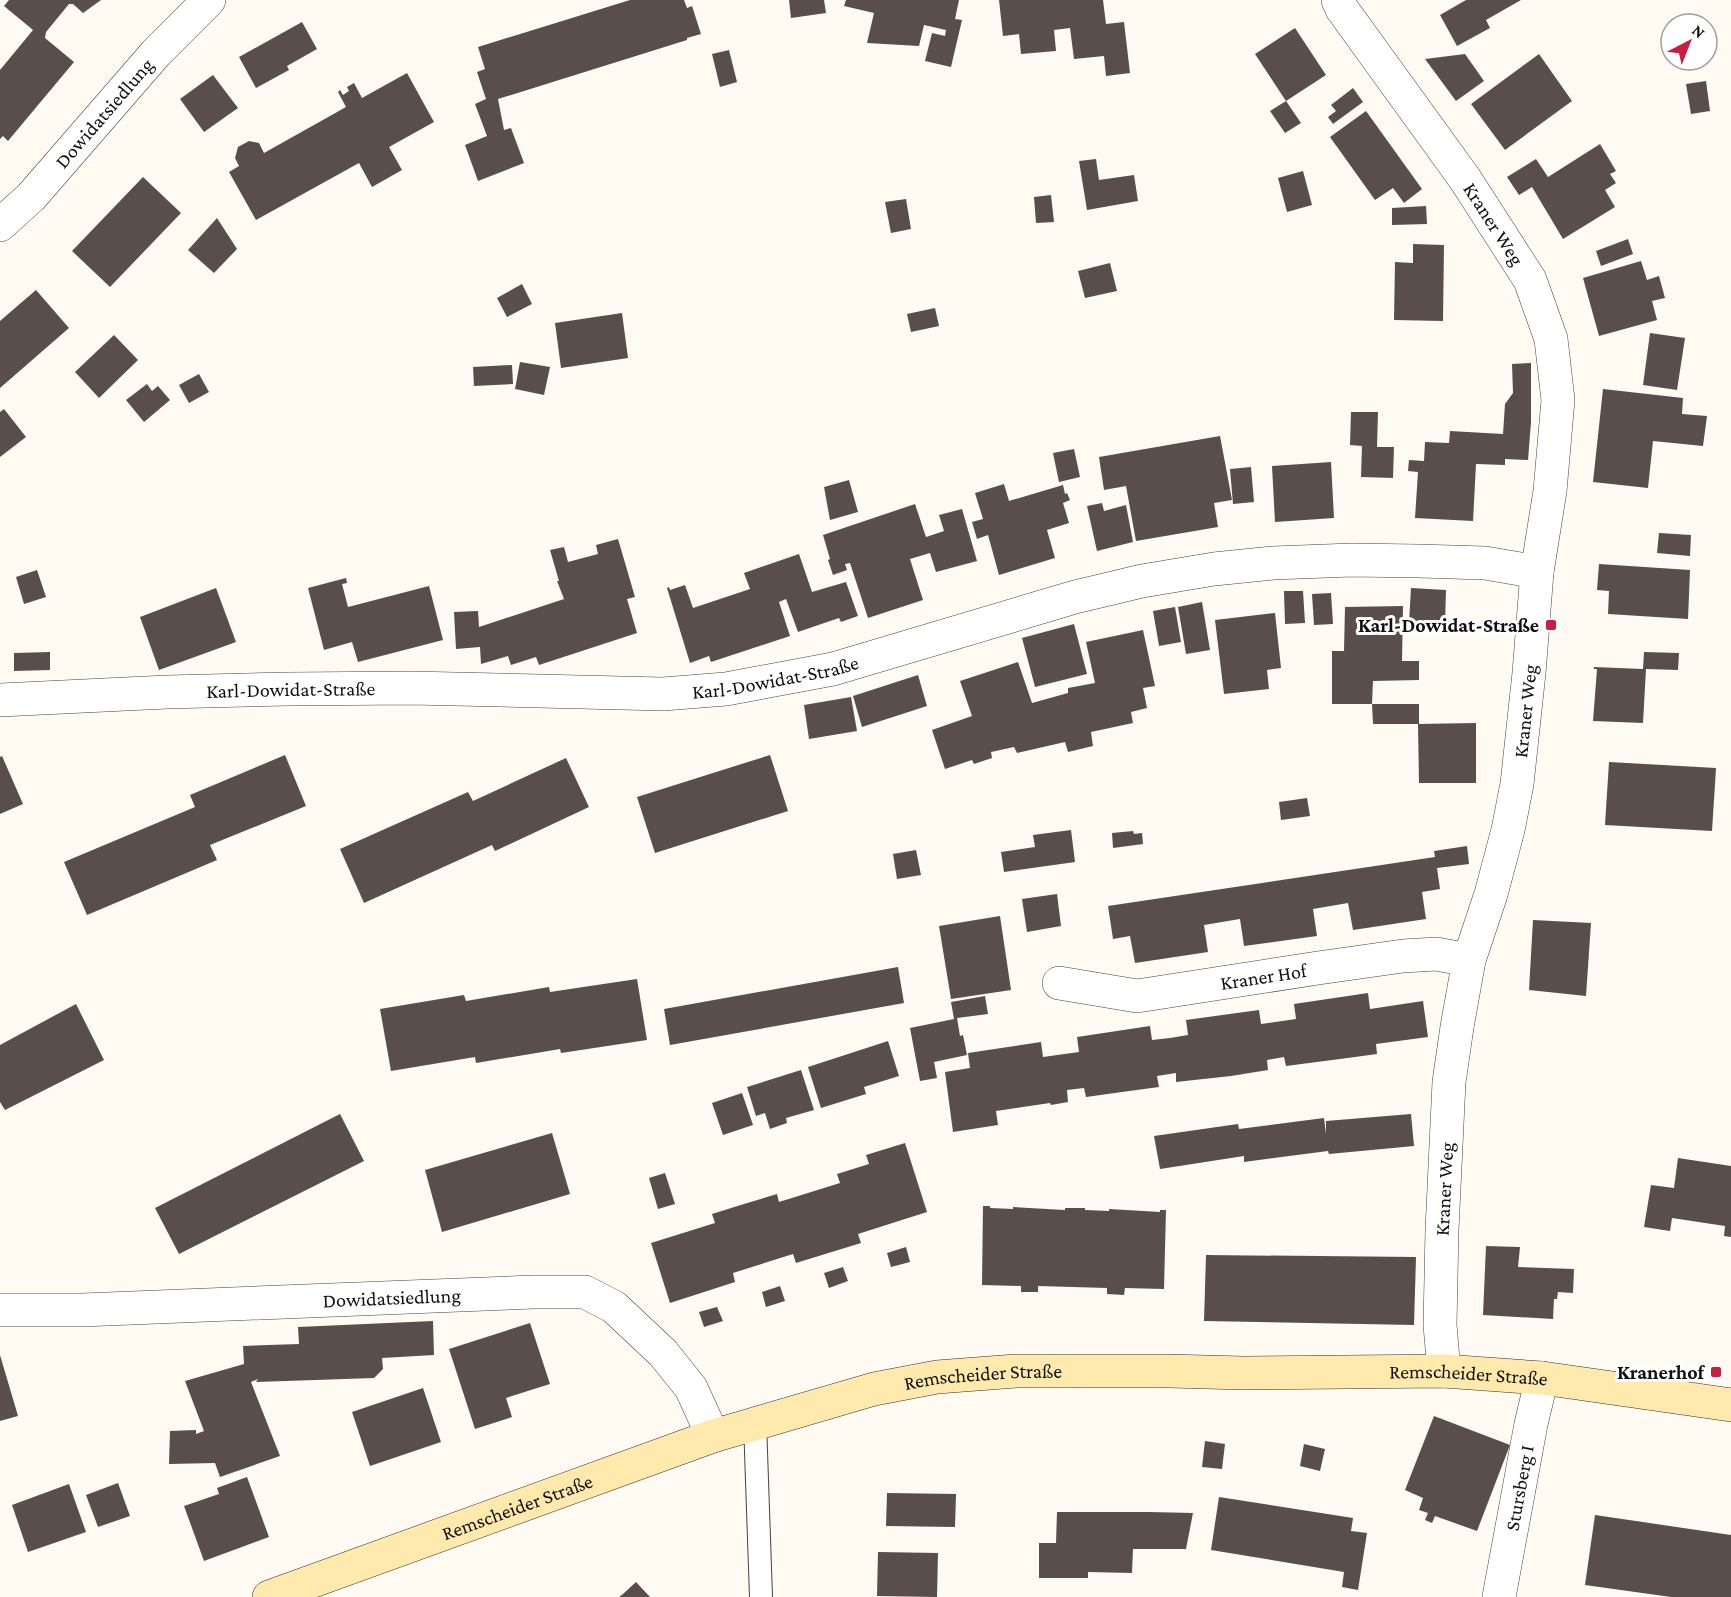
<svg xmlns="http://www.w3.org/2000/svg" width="1731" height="1597" viewBox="0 0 1731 1597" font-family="'Crimson Pro',serif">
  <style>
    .building { fill: #594e4b }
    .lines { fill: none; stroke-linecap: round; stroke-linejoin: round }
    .lane-casing { stroke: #434343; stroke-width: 24 }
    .street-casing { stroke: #434343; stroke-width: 34 }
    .secondary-casing { stroke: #323232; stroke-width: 34 }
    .lane { stroke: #fff; stroke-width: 22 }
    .street { stroke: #fff; stroke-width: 33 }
    .secondary { stroke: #ffe9ad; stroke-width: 33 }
    .poi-dot { fill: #ca1d41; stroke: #fff; stroke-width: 2 }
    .labels { text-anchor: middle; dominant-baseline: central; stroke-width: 6; stroke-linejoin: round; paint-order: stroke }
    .street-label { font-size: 20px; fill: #101010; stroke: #fff }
    .poi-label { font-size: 20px; font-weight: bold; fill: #101010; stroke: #fff; text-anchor: end }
  </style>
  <rect width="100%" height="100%" fill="#fffaf2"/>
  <!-- building -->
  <g class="building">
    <path d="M9 0H101L83 13 73 4H69L46 32 45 38 74 62 8 141 3 136 0 139V70L33 30 4 6Z"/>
    <path d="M630 0H684L687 8 692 6 701 34 687 38V40L498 99 504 130 511 128 524 163 478 181 465 145 487 136 475 104 486 99 477 72 485 69 478 47Z"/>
    <path d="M789 0H824L826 13 791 18Z"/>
    <path d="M846 0H959L955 19 962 20 951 67 925 61 932 33 945 36 946 30 924 25 919 46 867 43 874 13 844 6Z"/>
    <path d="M999 0H1103L1106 24 1124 22 1130 73 1106 76 1104 56 1074 59 1070 28 1054 30 1056 51 1021 54 1019 34 1003 36Z"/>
    <path d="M1466 0H1521L1486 20 1490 28 1457 46 1440 15Z"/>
    <path d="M302 22 317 49 287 66 289 70 256 88 239 57Z"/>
    <path d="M1295 28 1326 75 1286 101 1301 123 1285 133 1270 111 1286 101 1255 54Z"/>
    <path d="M729 50 737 82 720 87 712 54Z"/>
    <path d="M1465 54 1484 81 1456 101 1425 59Z"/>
    <path d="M1539 54 1572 101 1505 150 1471 104Z"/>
    <path d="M407 73 434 122 389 147 402 170 372 187 359 163 256 220 229 172 239 166 235 158 238 147 249 141 259 143 264 153 346 107 338 92 340 90 343 95 349 91 347 87 354 83 362 98Z"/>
    <path d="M213 75 238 108 204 132 180 99Z"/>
    <path d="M1706 81 1710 111 1691 114 1686 84Z"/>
    <path d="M1353 88 1363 102 1333 124 1328 117 1336 111 1331 105Z"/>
    <path d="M1366 111 1422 189 1404 203 1393 188 1375 200 1330 137Z"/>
    <path d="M1600 144 1616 171 1610 174 1616 183 1605 190 1615 207 1563 239 1532 187 1519 195 1507 177 1536 159 1548 177Z"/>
    <path d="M1096 159 1099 180 1134 175 1138 201 1087 210 1079 161Z"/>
    <path d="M1303 171 1312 205 1287 212 1278 178Z"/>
    <path d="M143 177 181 213 110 287 72 251Z"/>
    <path d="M1051 195 1054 222 1036 223 1034 197Z"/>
    <path d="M906 199 911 229 891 233 885 202Z"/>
    <path d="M1426 206 1427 224 1392 225V208Z"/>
    <path d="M217 218 237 249 214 273 188 250Z"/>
    <path d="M1628 239 1633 254 1601 266 1596 251Z"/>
    <path d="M1413 244 1444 245 1443 321 1394 320 1395 262 1413 263Z"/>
    <path d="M1641 261 1647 280 1659 276 1665 298 1652 301 1657 320 1599 336 1583 278Z"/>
    <path d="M1110 263 1117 291 1085 298 1078 271Z"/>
    <path d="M522 284 532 304 507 317 497 298Z"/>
    <path d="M36 290 69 328 0 388V321Z"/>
    <path d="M935 308 939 326 911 332 907 314Z"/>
    <path d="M622 313 628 358 561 368 555 323Z"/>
    <path d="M1650 333 1685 338 1677 390 1643 385Z"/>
    <path d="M114 335 138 360 99 398 75 372Z"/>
    <path d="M520 362 550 367 544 395 515 389Z"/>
    <path d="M1531 363V422L1528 460 1505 459V465L1476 464 1473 521 1415 518 1418 472 1408 471 1409 460 1424 461 1425 442 1449 443 1450 431 1503 434 1505 404 1513 393 1512 364Z"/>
    <path d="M512 365 513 384 474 386 473 367Z"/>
    <path d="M199 374 209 392 189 403 179 385Z"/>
    <path d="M147 384 152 391 158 386 170 400 144 422 126 400Z"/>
    <path d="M1603 389 1683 398 1682 414 1707 416 1703 446 1653 441 1648 488 1593 482Z"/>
    <path d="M4 409 26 437 0 457V412Z"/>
    <path d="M1351 412H1378L1377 447H1394L1393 478 1361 477 1362 446 1350 445Z"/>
    <path d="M1220 436 1232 500 1214 503 1218 527 1136 541 1126 486 1104 490 1099 457Z"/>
    <path d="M1074 449 1080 477 1059 482 1053 453Z"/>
    <path d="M1331 462 1334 518 1275 522 1272 466Z"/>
    <path d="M1251 467 1254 502 1233 504 1230 469Z"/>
    <path d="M849 480 858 512 830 520 824 487Z"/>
    <path d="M1004 484 1009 501 1063 485 1065 494 1067 493 1070 500 1063 503 1069 523 1047 530 1055 558 999 575 988 535 977 539 972 522 983 519 975 493Z"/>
    <path d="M1102 503 1104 511 1126 505 1133 542 1097 551 1087 506Z"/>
    <path d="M915 504 926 537 944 531 939 515 962 509 977 561 936 572 930 553 910 559 923 600 868 618 850 563 845 564 847 570 833 575 828 560 830 559 823 535Z"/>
    <path d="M1659 533 1691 535 1690 556 1657 553Z"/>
    <path d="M618 539 635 597 627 599 637 633 539 665 536 657 511 665 508 656 481 664 480 647 456 649 454 612 478 611 479 627 564 599 557 581H559L550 550 564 547 568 562 598 554 596 545Z"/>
    <path d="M799 554 812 592 846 582 858 616 841 622 839 618 798 632 786 599 779 602 790 636 711 662 709 656 690 663 667 588 669 587 670 590 685 585 693 608 750 589 744 573Z"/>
    <path d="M1599 564 1690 570 1688 619 1608 614 1609 591 1597 590Z"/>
    <path d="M37 570 46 597 24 604 16 577Z"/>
    <path d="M346 578 347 583 342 584 348 607 429 586 443 640 358 662 352 642 324 650 308 588Z"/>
    <path d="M216 588 236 642 159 670 140 617Z"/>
    <path d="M1411 588 1446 590 1445 624 1409 623Z"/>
    <path d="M1284 591H1303L1305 623 1285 624Z"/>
    <path d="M1331 593 1333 624 1314 625 1312 594Z"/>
    <path d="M1202 602 1210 650 1186 654 1178 607Z"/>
    <path d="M1403 606 1402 661H1419V680L1373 681 1372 704H1332V651H1344L1345 607Z"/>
    <path d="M1175 607 1181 642 1159 646 1153 611Z"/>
    <path d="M1275 613 1281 668 1267 670 1269 689 1224 694 1215 620Z"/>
    <path d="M1074 624 1087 674 1035 687 1022 638Z"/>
    <path d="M1143 630 1155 686 1143 688 1147 708 1131 712 1133 723 1091 732 1093 746 1068 752 1065 742 1017 753 1014 747 991 752 992 758 974 764 972 760 945 769 932 730 972 716 960 681 1018 662 1032 703 1068 693V688L1095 683 1086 642Z"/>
    <path d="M50 652V670L14 671V653Z"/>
    <path d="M1644 652 1679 653 1678 670 1646 669 1643 723 1593 721 1597 669H1594V667L1643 669Z"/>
    <path d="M918 675 927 706 862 727 853 696Z"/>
    <path d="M851 697 857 731 809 739 804 705Z"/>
    <path d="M1372 704H1419V724H1373Z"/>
    <path d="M1476 723V783H1419L1418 724Z"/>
    <path d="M285 755 306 806 210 845 217 860 87 915 64 862 195 807 190 795Z"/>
    <path d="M770 755 788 811 655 853 637 797Z"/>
    <path d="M2 756 23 804 0 814V757Z"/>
    <path d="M566 758 589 807 495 851 492 845 364 903 340 849 468 792 473 801Z"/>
    <path d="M1609 762 1716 768 1712 831 1605 825Z"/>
    <path d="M1307 798 1310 816 1281 820 1279 802Z"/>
    <path d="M1071 830 1075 862 1004 872 1001 852 1035 847 1033 835Z"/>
    <path d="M1133 831 1134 834 1142 833 1143 844 1113 848 1112 833Z"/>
    <path d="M1467 846 1469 864 1437 868 1440 889 1422 892 1426 919 1353 930 1348 903 1313 909 1317 936 1244 946 1240 919 1204 925 1208 952 1135 963 1130 936 1113 939 1108 906 1435 857 1434 851Z"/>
    <path d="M916 850 921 875 897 879 893 854Z"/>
    <path d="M1057 894 1061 926 1027 932 1022 899Z"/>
    <path d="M1000 916 1011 990 951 999 939 926Z"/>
    <path d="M1533 920 1591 923 1586 996 1529 990Z"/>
    <path d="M898 967 904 1003 670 1045 664 1009Z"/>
    <path d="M637 979 647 1040 561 1053 560 1049 476 1063 475 1057 391 1071 380 1009 464 995 466 1001 549 987 550 992Z"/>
    <path d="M1368 993 1370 1009 1423 1001 1428 1037 1376 1044 1377 1054 1340 1059 1286 1066 1284 1057 1267 1060 1268 1070 1231 1076 1176 1082V1073L1157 1076 1159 1087 1122 1092 1086 1097 1084 1088 1067 1090 1068 1102 1051 1105 1050 1103 996 1111 998 1125 953 1132 945 1072 970 1068 968 1053 1041 1042 1043 1057 1079 1052 1077 1037 1150 1026 1152 1040 1170 1038 1188 1035 1186 1020 1259 1010 1261 1024 1296 1019 1294 1004Z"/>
    <path d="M985 996 988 1014 957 1018 960 1036 963 1035 967 1055 934 1062 937 1078 920 1081 910 1028 954 1019 951 1002Z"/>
    <path d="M76 1004 104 1060 5 1110 0 1102V1045Z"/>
    <path d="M888 1041 899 1076 864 1087 866 1094 821 1108 808 1067Z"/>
    <path d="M801 1070 814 1110 786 1118 787 1123 770 1129 765 1113 756 1116 747 1087Z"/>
    <path d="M742 1093 753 1125 723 1135 712 1103Z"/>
    <path d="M340 1114 364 1161 179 1254 155 1208Z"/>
    <path d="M1411 1114 1414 1146 1329 1154 1328 1151 1244 1162V1156L1160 1169 1154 1136 1238 1124 1239 1129 1324 1118 1326 1134V1121Z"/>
    <path d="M552 1133 570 1194 442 1232 425 1170Z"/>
    <path d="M905 1143 927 1212 858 1234 861 1243 796 1263 793 1254 733 1273 735 1282 670 1303 651 1243 715 1223 712 1214 744 1204 777 1194 779 1202 840 1183 837 1174 869 1164 866 1155Z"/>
    <path d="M1678 1158 1731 1166V1237L1724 1236 1725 1226 1672 1218 1670 1231 1644 1227 1651 1185 1674 1188Z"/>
    <path d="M665 1173 675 1204 658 1209 649 1178Z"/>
    <path d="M983 1206H990V1208L1013 1209V1207L1065 1210V1208H1085V1210L1109 1211V1209L1160 1212V1210H1166L1164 1289 1125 1288 1124 1295 1107 1294V1288L1038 1286V1292H1021V1286L982 1285Z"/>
    <path d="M1486 1246 1520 1247 1518 1267 1574 1269 1573 1293 1558 1292 1557 1299H1554L1553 1319 1483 1315Z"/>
    <path d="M906 1247 910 1262 891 1267 887 1253Z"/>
    <path d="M1206 1255 1416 1257 1414 1325 1204 1321Z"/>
    <path d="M843 1267 848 1281 829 1288 824 1273Z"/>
    <path d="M780 1286 785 1301 766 1307 762 1292Z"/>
    <path d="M717 1307 723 1321 704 1327 699 1312Z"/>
    <path d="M433 1321 434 1355 382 1358 383 1369 374 1378 256 1382 258 1379 251 1382 280 1456 220 1477 215 1463 169 1464 170 1431 196 1430V1434L204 1431 185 1381 244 1364 243 1346 299 1344 298 1327Z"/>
    <path d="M530 1323 550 1384 506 1398 512 1417 475 1429 449 1349Z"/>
    <path d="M0 1355 18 1416 0 1421Z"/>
    <path d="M423 1388 441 1442 370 1466 352 1412Z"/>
    <path d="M1434 1416 1510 1445 1477 1531 1435 1516 1432 1523 1425 1520 1428 1513 1419 1510 1423 1498 1405 1490Z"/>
    <path d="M1205 1441 1225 1444 1222 1469 1202 1467Z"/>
    <path d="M1304 1444 1325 1449 1320 1471 1300 1466Z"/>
    <path d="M247 1477 269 1537 204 1561 184 1506 219 1494 217 1488Z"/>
    <path d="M118 1483 130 1516 98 1527 86 1495Z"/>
    <path d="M69 1484 86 1532 28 1552 12 1505Z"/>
    <path d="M887 1493 956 1494 955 1527 886 1526Z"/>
    <path d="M1219 1497 1353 1518 1351 1531 1367 1533 1358 1590 1342 1587 1344 1572 1211 1550Z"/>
    <path d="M1057 1512H1150L1193 1513 1186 1549H1133L1132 1573 1088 1572V1578H1039V1543H1056Z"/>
    <path d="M1595 1515 1731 1535V1597H1671L1585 1585Z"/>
    <path d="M878 1552 938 1553 937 1597 877 1596Z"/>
    <path d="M636 1582 650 1597H619L623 1594Z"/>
  </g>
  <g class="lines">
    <defs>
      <path id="lane" d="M755 1422 761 1597"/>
      <g id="street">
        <path id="s1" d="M1338 0 1342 9 1465 179 1530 280 1551 339 1558 400 1550 491 1537 572 1529 673 1517 784 1508 830 1491 894 1469 960 1457 1027 1449 1082 1442 1230 1440 1325 1444 1371"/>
        <path id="s2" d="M0 225 31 197 156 53 209 0"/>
        <path id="s3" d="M0 700 167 692 288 689 412 688 663 694 726 689 833 669 1075 597 1142 581 1214 569 1273 563 1352 560 1418 561 1485 563 1537 572"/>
        <path id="s4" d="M1059 983 1137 996 1318 968 1403 956 1436 954 1469 960"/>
        <path id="s5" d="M0 1310H82L533 1292H585L614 1307 663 1353 691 1388 713 1436"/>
        <path id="s6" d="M1499 1597 1531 1424 1542 1378"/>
      </g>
      <g id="secondary">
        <path id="s7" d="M269 1597 713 1436 874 1389 937 1377 1016 1371H1169L1243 1373 1444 1371 1542 1378 1731 1405"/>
      </g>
    </defs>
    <!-- lane casing -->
    <use href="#lane" class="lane-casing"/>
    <!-- street casing -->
    <use href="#street" class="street-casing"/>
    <!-- secondary casing -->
    <use href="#secondary" class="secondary-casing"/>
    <!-- lane -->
    <use href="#lane" class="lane"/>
    <!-- street -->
    <use href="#street" class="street"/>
    <!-- secondary -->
    <use href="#secondary" class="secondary"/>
  </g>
  <!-- markers -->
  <g class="poi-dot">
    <rect x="1545" y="619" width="12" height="12" rx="3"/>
    <rect x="1710" y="1366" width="12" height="12" rx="3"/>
  </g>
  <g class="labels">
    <!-- street labels -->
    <g class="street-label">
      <text stroke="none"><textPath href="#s2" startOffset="153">Dowidatsiedlung</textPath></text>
      <text stroke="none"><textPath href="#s1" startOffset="273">Kraner Weg</textPath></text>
      <text stroke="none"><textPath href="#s3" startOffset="777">Karl-Dowidat-Straße</textPath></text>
      <text stroke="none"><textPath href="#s3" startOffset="291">Karl-Dowidat-Straße</textPath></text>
      <text transform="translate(1525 711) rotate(-84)">Kraner Weg</text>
      <text stroke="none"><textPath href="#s4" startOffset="207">Kraner Hof</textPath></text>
      <text transform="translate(1444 1189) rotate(-87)">Kraner Weg</text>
      <text stroke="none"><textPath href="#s5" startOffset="392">Dowidatsiedlung</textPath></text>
      <text stroke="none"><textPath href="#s7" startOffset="1236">Remscheider Straße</textPath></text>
      <text stroke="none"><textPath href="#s7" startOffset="750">Remscheider Straße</textPath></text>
      <text stroke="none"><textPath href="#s6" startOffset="111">Stursberg I</textPath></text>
      <text stroke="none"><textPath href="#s7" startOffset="264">Remscheider Straße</textPath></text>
    </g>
    <!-- poi labels -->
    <g class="poi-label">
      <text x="1539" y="625">Karl-Dowidat-Straße</text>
      <text x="1704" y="1372">Kranerhof</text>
    </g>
  </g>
  <!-- north arrow -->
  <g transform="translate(1689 42) rotate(42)"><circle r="28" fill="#ffffff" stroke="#9f9f9f" stroke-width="1.5"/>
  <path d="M0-4.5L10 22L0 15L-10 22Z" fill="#ca1d41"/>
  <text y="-9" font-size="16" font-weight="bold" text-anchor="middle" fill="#101010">N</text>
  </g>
</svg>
